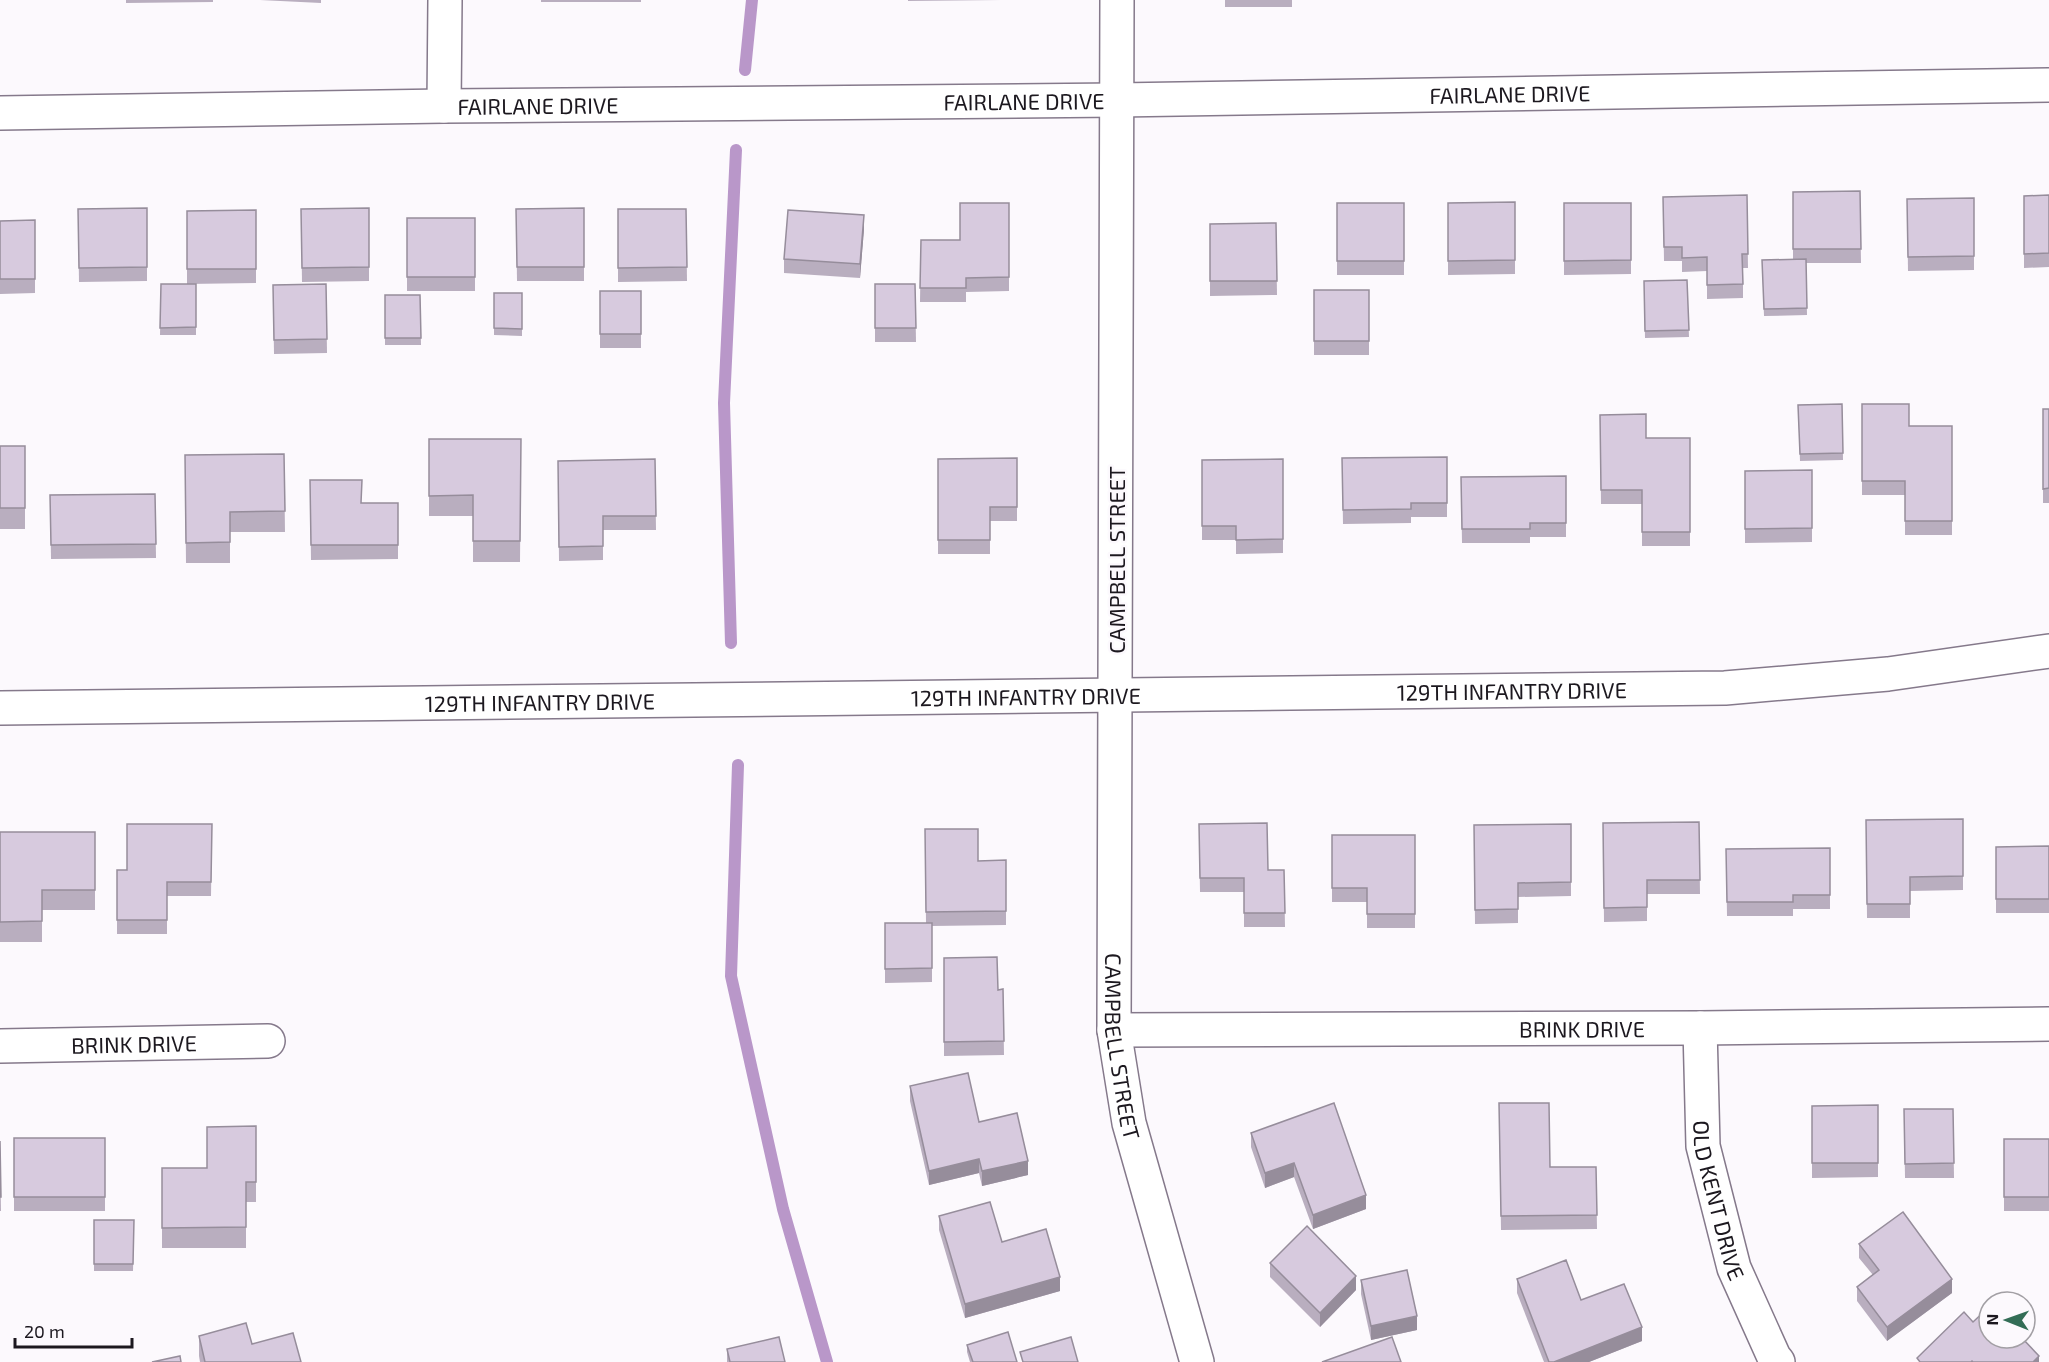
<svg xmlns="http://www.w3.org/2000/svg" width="2049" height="1362" viewBox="0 0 2049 1362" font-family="'Exo 2',sans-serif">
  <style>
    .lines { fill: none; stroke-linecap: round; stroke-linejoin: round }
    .stream { stroke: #b997c9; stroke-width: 12 }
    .street-casing { stroke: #85798b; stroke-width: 36 }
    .secondary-casing { stroke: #85798b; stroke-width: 36 }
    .street { stroke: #fff; stroke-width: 33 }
    .secondary { stroke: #fff; stroke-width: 33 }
    .wall { fill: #b9aebf }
    .shaded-wall { fill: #968d9b }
    .building { fill: #d7cade; stroke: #968d9b; stroke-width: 1.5 }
    .labels { text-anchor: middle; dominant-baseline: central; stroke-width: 5; stroke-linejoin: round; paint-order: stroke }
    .street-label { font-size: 22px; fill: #1c181f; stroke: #fcf9fd }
  </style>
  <rect width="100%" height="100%" fill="#fcf9fd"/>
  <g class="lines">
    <!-- stream -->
    <g class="stream">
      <path d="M745 70 752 0"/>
      <path d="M731 643 724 403 736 150"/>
      <path d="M738 765 731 976 783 1209 827 1362"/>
    </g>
    <defs>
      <g id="street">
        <path id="s1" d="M1117 0 1114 1030 1129 1123 1197 1362"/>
        <path d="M444 106 445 0"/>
        <path id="s2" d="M0 113 444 106 1118 100 2049 85"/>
        <path id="s3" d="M1700 1028 1703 1146 1734 1268 1774 1357 1778 1362"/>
        <path id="s4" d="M1114 1030 1700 1028 2049 1024"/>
        <path id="s5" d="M0 1046 268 1041"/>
      </g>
      <g id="secondary">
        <path id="s6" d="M0 708 1725 688 1888 674 2049 651"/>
      </g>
    </defs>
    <!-- street casing -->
    <use href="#street" class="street-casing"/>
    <!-- secondary casing -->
    <use href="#secondary" class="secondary-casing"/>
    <!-- street -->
    <use href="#street" class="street"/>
    <!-- secondary -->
    <use href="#secondary" class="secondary"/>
  </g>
  <!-- wall -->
  <g class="wall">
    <path d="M126 0H213V2L126 3Z"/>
    <path d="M260 0H321V3Z"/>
    <rect x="541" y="0" width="100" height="2"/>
    <path d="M908 0H1001L908 1Z"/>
    <rect x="1225" y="0" width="67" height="7"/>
    <path d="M1860 191 1861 263H1806L1807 315 1764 316 1762 260 1793 259V192Z"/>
    <path d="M1747 195 1748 268H1743V298L1707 299V271L1682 272V261H1664L1663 197Z"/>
    <path d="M2049 195V267L2024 268V196Z"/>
    <path d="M1974 198V270L1908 271 1907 199Z"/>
    <path d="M1515 202V274L1448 275V203Z"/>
    <path d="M1009 203V291L966 292V302H920L921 240H960Z"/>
    <rect x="1337" y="203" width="67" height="72"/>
    <path d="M1564 203H1631V274L1564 275Z"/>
    <path d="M147 208V281L79 282 78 209Z"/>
    <path d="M369 208V281L302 282 301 209Z"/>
    <path d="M584 208V281H517L516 209Z"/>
    <path d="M618 209H686L687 281 618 282Z"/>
    <path d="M256 210V283L187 284V211Z"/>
    <rect x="407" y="218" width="68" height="73"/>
    <path d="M35 220V293L0 294V221Z"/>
    <path d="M1276 223 1277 295 1210 296V224Z"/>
    <path d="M864 229 860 278 784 273V259Z"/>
    <path d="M1687 280 1689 337 1645 338 1644 281Z"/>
    <path d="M161 284H196V335H160Z"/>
    <path d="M326 284 327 353 274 354 273 285Z"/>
    <path d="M875 284H915L916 342H875Z"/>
    <rect x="1314" y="290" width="55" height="65"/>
    <rect x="600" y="291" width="41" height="57"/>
    <path d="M494 293H522V336L494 335Z"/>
    <path d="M385 295H420L421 345H385Z"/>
    <path d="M1842 404 1843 460 1800 461 1798 405Z"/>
    <path d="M1862 404 1909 426H1952V535H1905V495H1862Z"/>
    <rect x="2043" y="409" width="6" height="94"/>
    <path d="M1600 415 1646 438H1690V546H1642V504H1601Z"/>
    <path d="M429 439H521L520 562H473V516H429Z"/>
    <rect x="0" y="446" width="25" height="83"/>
    <path d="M284 454 285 532H230V563H186L185 455Z"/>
    <path d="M1447 457V517H1411V523L1343 524 1342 458Z"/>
    <path d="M1017 458V521H990V554H938V459Z"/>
    <path d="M655 459 656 530H603V560L559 561 558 461Z"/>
    <path d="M1283 459V553L1236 554V540H1202V460Z"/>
    <path d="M1812 470V542L1745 543V471Z"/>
    <path d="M1566 476V537H1530V543H1462L1461 477Z"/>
    <path d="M310 480 362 503H398V559L311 560Z"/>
    <path d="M155 494 156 558 51 559 50 495Z"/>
    <path d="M1963 819V890L1910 891V918H1867L1866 820Z"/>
    <path d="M1699 822 1700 894H1647V921L1604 922 1603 823Z"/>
    <path d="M212 824 211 896H167V934H117V870H127Z"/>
    <path d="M1199 824 1268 870H1284L1285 927H1244V892H1200Z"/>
    <path d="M1571 824V896L1518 897V923L1475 924 1474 825Z"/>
    <path d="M925 829 978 861 1006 860V925L932 926V982L885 983V923H926Z"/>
    <path d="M0 832H95V910H42V942H0Z"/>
    <path d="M1332 835H1415V928H1367V902H1332Z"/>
    <path d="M2049 846V913H1996V847Z"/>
    <path d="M1830 848V909H1793V916H1727L1726 849Z"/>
    <path d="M944 958 998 990 1003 989 1004 1055 944 1056Z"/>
    <path d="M910 1086 979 1122 1028 1175 982 1186 979 1173 929 1185 910 1101Z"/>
    <path d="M1499 1103 1550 1167H1596L1597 1229 1501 1230Z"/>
    <path d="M1878 1105V1177L1812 1178V1106Z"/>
    <path d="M1904 1109H1953L1954 1178H1905Z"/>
    <path d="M256 1126V1202H246V1248H162V1168H207Z"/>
    <path d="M1251 1133 1366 1209 1313 1229 1294 1177 1265 1188 1251 1147Z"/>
    <rect x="14" y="1138" width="91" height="73"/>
    <rect x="2004" y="1139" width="45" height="72"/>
    <path d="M0 1141 1 1211H0Z"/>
    <path d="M939 1216 1002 1242 1060 1291 965 1318 939 1230Z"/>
    <path d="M94 1220H134L133 1271H94Z"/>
    <path d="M1859 1244 1952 1293 1887 1341 1857 1301V1287L1873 1275 1859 1258Z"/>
    <path d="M1270 1263 1356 1290 1320 1327 1270 1277Z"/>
    <path d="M1517 1279 1581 1300 1642 1341 1589 1362H1544L1517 1293Z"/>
    <path d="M1361 1280 1417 1330 1371 1340 1361 1294Z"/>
    <path d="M199 1336 252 1344 301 1362H200L199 1356Z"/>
    <path d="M967 1345 1017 1362H970L967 1352Z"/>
    <path d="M727 1349 785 1362H727Z"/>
  </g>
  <!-- shaded-wall -->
  <g class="shaded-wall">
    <path d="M864 215V229L860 278V264Z"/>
    <path d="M979 1159V1173L929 1185V1171Z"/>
    <path d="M1028 1161V1175L982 1186V1171Z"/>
    <path d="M1294 1163V1177L1265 1188V1173Z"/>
    <path d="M1366 1195V1209L1313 1229V1215Z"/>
    <path d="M1356 1276V1290L1320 1327V1313Z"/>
    <path d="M1060 1277V1291L965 1318V1304Z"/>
    <path d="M1952 1279V1293L1887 1341V1327Z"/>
    <path d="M1417 1316V1330L1371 1340V1326Z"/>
    <path d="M1642 1327V1341L1589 1362H1554Z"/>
    <path d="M2039 1356V1362H2033Z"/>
  </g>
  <!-- building -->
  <g class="building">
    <path d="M1860 191 1861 249H1793V192Z"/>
    <path d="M1747 195 1748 254H1742L1743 284 1707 285V257L1682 258V247H1664L1663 197Z"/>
    <path d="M2049 195V253L2024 254V196Z"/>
    <path d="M1974 198V256L1908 257 1907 199Z"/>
    <path d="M1515 202V260L1448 261V203Z"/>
    <path d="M960 203H1009V277L966 278V288H920L921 240H960Z"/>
    <rect x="1337" y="203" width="67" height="58"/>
    <path d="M1564 203H1631V260L1564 261Z"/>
    <path d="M147 208V267L79 268 78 209Z"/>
    <path d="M369 208V267L302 268 301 209Z"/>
    <path d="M584 208V267H517L516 209Z"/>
    <path d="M618 209H686L687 267 618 268Z"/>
    <path d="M256 210V269H187V211Z"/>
    <path d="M788 210 864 215 860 264 784 259Z"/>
    <rect x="407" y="218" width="68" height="59"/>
    <path d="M35 220V279H0V221Z"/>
    <path d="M1276 223 1277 281H1210V224Z"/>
    <path d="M1806 259 1807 308 1764 309 1762 260Z"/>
    <path d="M1687 280 1689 330 1645 331 1644 281Z"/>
    <path d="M161 284H196V327L160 328Z"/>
    <path d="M326 284 327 339 274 340 273 285Z"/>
    <path d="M875 284H915L916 328H875Z"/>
    <rect x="1314" y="290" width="55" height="51"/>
    <rect x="600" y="291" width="41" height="43"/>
    <path d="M494 293H522V329L494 328Z"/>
    <path d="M385 295H420L421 338H385Z"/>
    <path d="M1842 404 1843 453 1800 454 1798 405Z"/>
    <path d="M1862 404H1909V426H1952V521H1905V481H1862Z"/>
    <path d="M2043 409H2049V488L2043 489Z"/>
    <path d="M1646 414V438H1690V532H1642V490H1601L1600 415Z"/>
    <path d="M429 439H521L520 541H473V495L429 496Z"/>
    <rect x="0" y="446" width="25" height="62"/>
    <path d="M284 454 285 511 230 512V542L186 543 185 455Z"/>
    <path d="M1447 457V503H1411V509L1343 510 1342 458Z"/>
    <path d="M1017 458V507H990V540H938V459Z"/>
    <path d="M655 459 656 516H603V546L559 547 558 461Z"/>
    <path d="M1283 459V539L1236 540V526H1202V460Z"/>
    <path d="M1812 470V528L1745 529V471Z"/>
    <path d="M1566 476V523H1530V529H1462L1461 477Z"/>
    <path d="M310 480H362L361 503H398V545H311Z"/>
    <path d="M155 494 156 544 51 545 50 495Z"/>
    <path d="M1963 819V876L1910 877V904H1867L1866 820Z"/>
    <path d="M1699 822 1700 880H1647V907L1604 908 1603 823Z"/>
    <path d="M1267 823 1268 870H1284L1285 913H1244V878H1200L1199 824Z"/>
    <path d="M127 824H212L211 882H167V920H117V870H127Z"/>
    <path d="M1571 824V882L1518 883V909L1475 910 1474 825Z"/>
    <path d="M925 829H978V861L1006 860V911L926 912Z"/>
    <path d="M0 832H95V890H42V921L0 922Z"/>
    <path d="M1332 835H1415V914H1367V888H1332Z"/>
    <path d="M2049 846V899H1996V847Z"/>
    <path d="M1830 848V895H1793V902H1727L1726 849Z"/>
    <path d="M885 923H932V968L885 969Z"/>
    <path d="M997 957 998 990 1003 989 1004 1041 944 1042V958Z"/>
    <path d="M968 1073 979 1122 1017 1113 1028 1161 982 1171 979 1159 929 1171 910 1086Z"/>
    <path d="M1334 1103 1366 1195 1313 1215 1294 1163 1265 1173 1251 1133Z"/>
    <path d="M1499 1103H1549L1550 1167H1596L1597 1215 1501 1216Z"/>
    <path d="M1878 1105V1163H1812V1106Z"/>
    <path d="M1904 1109H1953L1954 1163 1905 1164Z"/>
    <path d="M256 1126V1182H246V1227L162 1228V1168H207V1127Z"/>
    <rect x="14" y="1138" width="91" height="59"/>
    <rect x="2004" y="1139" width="45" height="58"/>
    <path d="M0 1141 1 1197H0Z"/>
    <path d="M990 1202 1002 1242 1046 1229 1060 1277 965 1304 939 1216Z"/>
    <path d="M1903 1212 1952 1279 1887 1327 1857 1287 1879 1270 1859 1244Z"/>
    <path d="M94 1220H134L133 1264H94Z"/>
    <path d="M1307 1226 1356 1276 1320 1313 1270 1263Z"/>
    <path d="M1566 1260 1581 1300 1624 1284 1642 1327 1554 1362H1549L1517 1279Z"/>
    <path d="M1407 1270 1417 1316 1371 1326 1361 1280Z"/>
    <path d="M1989 1307V1338H2022L2039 1356 2033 1362H1973L1972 1361 1971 1362H1920L1917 1358 1964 1312 1973 1322Z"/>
    <path d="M246 1323 252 1344 293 1333 301 1362H205L199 1336Z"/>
    <path d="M1008 1332 1017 1362H973L967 1345Z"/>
    <path d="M779 1337 785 1362H730L727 1349Z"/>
    <path d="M1071 1337 1078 1362H1023L1020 1352Z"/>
    <path d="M1392 1337 1401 1362H1322Z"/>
    <path d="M180 1356 181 1362H152Z"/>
  </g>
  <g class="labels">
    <!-- street labels -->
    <g class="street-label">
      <text stroke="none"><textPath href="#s2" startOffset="1510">FAIRLANE DRIVE</textPath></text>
      <text stroke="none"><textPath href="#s2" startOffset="1024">FAIRLANE DRIVE</textPath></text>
      <text stroke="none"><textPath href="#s2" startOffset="538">FAIRLANE DRIVE</textPath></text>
      <text transform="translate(1116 560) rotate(-90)">CAMPBELL STREET</text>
      <text stroke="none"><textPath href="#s6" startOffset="1512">129TH INFANTRY DRIVE</textPath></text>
      <text stroke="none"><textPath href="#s6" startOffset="1026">129TH INFANTRY DRIVE</textPath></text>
      <text stroke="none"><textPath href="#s6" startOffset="540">129TH INFANTRY DRIVE</textPath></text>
      <text stroke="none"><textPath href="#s4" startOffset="468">BRINK DRIVE</textPath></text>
      <text stroke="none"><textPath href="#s5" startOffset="134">BRINK DRIVE</textPath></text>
      <text stroke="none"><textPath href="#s1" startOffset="1047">CAMPBELL STREET</textPath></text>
      <text stroke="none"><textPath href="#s3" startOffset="174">OLD KENT DRIVE</textPath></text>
    </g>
  </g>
  <!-- north arrow -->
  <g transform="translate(2007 1320) rotate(271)"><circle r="28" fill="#fcf9fd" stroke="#a29fa4" stroke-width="1.5"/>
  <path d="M0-4.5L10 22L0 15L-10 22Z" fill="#336d56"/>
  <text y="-9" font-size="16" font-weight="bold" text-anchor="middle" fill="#1c181f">N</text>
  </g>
  <!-- scale -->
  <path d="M15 1338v9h117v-9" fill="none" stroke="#1c181f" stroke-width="3"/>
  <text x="24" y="1338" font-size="18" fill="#1c181f" stroke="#fcf9fd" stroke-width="4.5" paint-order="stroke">20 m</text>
</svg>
